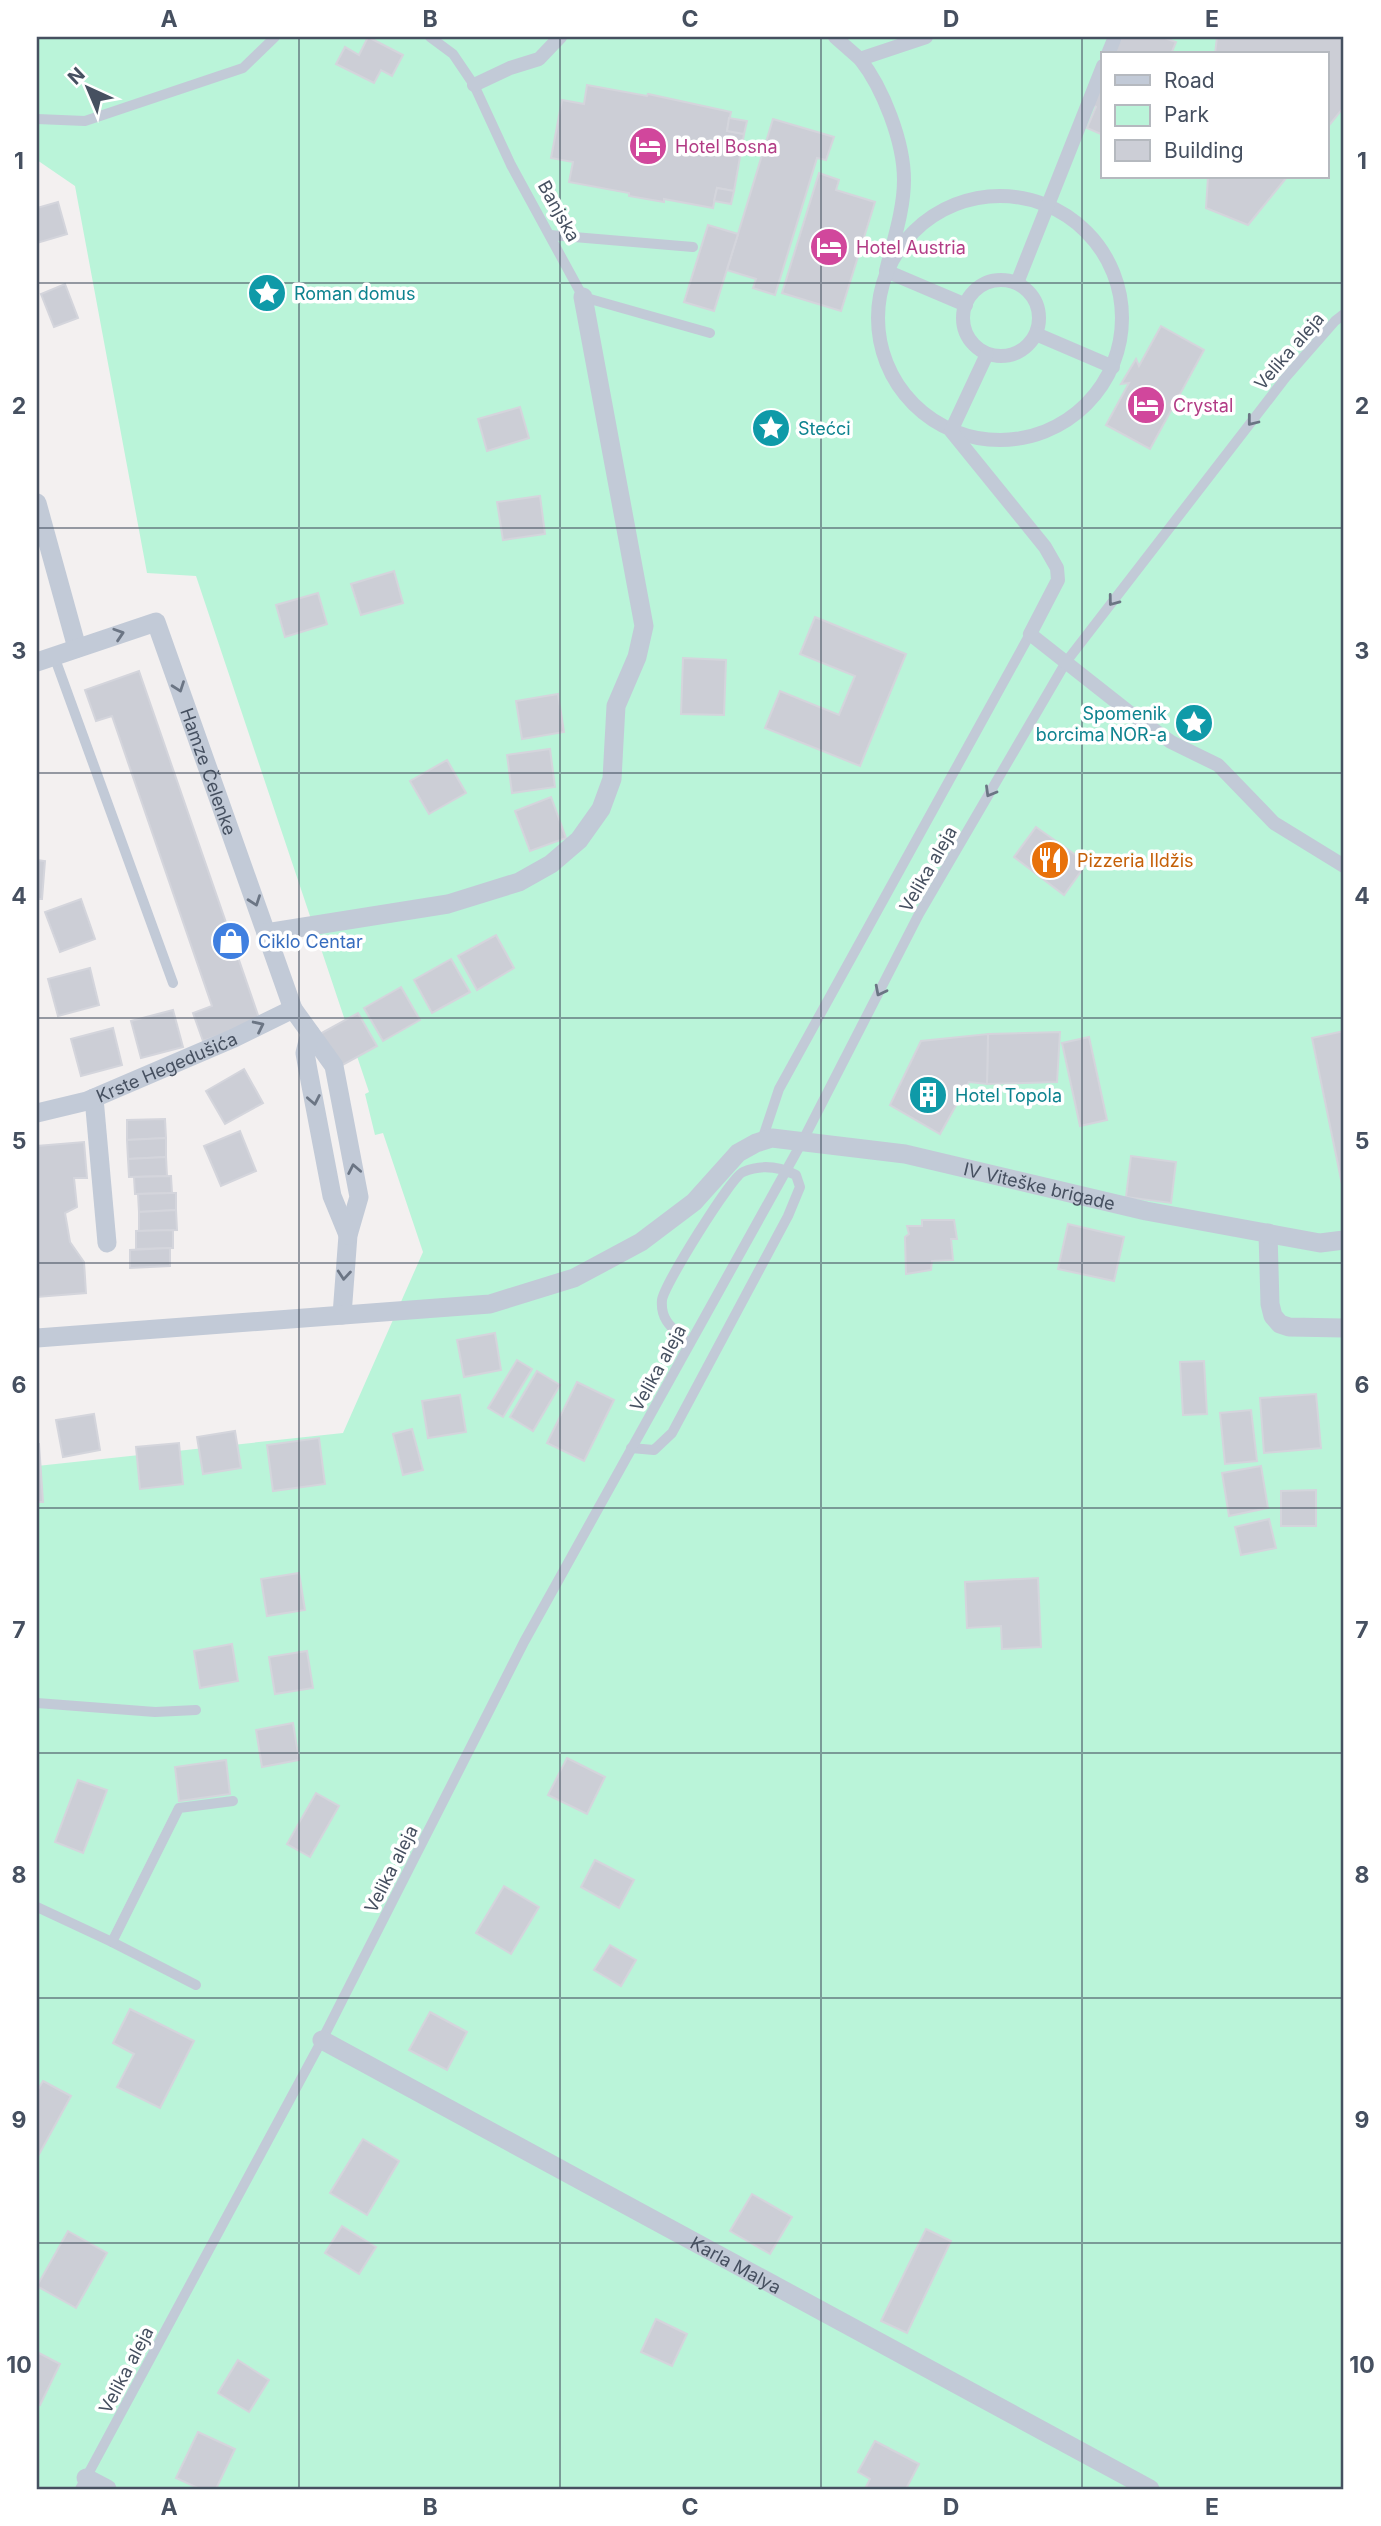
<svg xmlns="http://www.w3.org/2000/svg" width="1381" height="2526" viewBox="0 0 1381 2526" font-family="Inter,sans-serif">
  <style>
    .green { fill: #baf4d9; fill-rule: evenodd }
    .building { fill: #ccced6; stroke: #d4d5dc; stroke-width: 2 }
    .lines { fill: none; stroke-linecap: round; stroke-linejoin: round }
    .service { stroke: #c2cad7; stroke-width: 10 }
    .pedestrian { stroke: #c2cad7; stroke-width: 14 }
    .minor { stroke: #c2cad7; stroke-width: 19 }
    .oneway { stroke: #6b7584 }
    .grid { fill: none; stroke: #465060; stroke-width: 2; stroke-opacity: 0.55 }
    .labels { text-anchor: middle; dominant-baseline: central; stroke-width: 7; stroke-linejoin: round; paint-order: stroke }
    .hotel-label { font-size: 18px; fill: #b23c85; stroke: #fff; text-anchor: start }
    .street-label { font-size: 18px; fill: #465060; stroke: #fff }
    .culture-label { font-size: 18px; fill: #0d838f; stroke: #fff; text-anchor: start }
    .food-label { font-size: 18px; fill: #c56008; stroke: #fff; text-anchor: start }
    .shop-label { font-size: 18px; fill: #366cbe; stroke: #fff; text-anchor: start }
    .neatline { fill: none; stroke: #465060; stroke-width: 2.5 }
    .grid-label { font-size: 23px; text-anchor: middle; font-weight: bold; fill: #465060 }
  </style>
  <rect width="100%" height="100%" fill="#f3f0f0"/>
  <!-- green -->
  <path class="green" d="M37 37H1344V2489H37V1466L343 1433 423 1252 383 1133 375 1135 365 1094 369 1092 196 576 147 573 75 186 37 160ZM1103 54H1327V177H1103Z"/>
  <!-- building -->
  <g class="building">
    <path d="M368 37 403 55 392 76 381 70 374 83 336 64 345 47 359 55Z"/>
    <path d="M1122 37H1162L1176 42 1171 54H1113Z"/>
    <path d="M1217 37H1344V107L1327 128V54H1215Z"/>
    <path d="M587 85 647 96 648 94 731 112 727 131 744 134 734 191 717 188 713 208 664 199V202L629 196V193L569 182 573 162 551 158 562 100 584 104Z"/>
    <path d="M1098 87 1103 89V135L1087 128 1096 107 1091 104Z"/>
    <path d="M729 118 747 121 744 134 727 131Z"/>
    <path d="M773 119 834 137 826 160 817 158 775 295 753 288 756 279 727 270Z"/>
    <path d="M819 173 839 180 836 190 875 202 841 311 782 293Z"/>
    <path d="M1208 177H1287L1248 225 1206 208Z"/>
    <path d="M717 188 734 191 731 204 714 201Z"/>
    <path d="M58 202 67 234 37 243V208Z"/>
    <path d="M708 225 738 234 714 311 684 302Z"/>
    <path d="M65 284 78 318 54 327 41 294Z"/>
    <path d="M1161 326 1204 350 1150 449 1106 425 1129 383 1121 384 1136 359 1139 366Z"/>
    <path d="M520 407 529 438 487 451 478 419Z"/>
    <path d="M540 496 545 534 503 540 497 502Z"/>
    <path d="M394 571 403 603 361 615 351 584Z"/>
    <path d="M318 593 327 624 285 637 276 605Z"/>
    <path d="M815 617 906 654 860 766 765 728 780 691 839 715 855 676 800 654Z"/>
    <path d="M683 658 726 660 724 715 681 714Z"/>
    <path d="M139 671 260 1021 203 1041 193 1013 212 1006 112 716 96 721 85 690Z"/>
    <path d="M558 694 564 732 522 739 516 701Z"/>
    <path d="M550 749 555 787 512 793 507 755Z"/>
    <path d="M447 760 466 793 429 814 410 781Z"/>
    <path d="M551 797 566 838 530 851 515 811Z"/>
    <path d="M1036 827 1087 863 1064 895 1014 857Z"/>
    <path d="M37 860 45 861 42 899H37Z"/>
    <path d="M81 899 95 939 60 952 45 912Z"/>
    <path d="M496 935 514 968 477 990 458 956Z"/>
    <path d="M451 959 470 992 432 1013 414 980Z"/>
    <path d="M90 968 99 1005 58 1016 48 979Z"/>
    <path d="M401 987 420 1020 383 1041 364 1008Z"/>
    <path d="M173 1010 183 1047 141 1058 131 1021Z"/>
    <path d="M358 1013 377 1046 339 1067 320 1034Z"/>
    <path d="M113 1028 122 1065 81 1076 71 1039Z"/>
    <path d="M1344 1031V1194L1312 1038Z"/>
    <path d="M1060 1032 1057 1082 987 1084 988 1034Z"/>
    <path d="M988 1034 987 1084 969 1082 940 1134 890 1105 921 1041Z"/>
    <path d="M1089 1037 1107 1120 1080 1126 1062 1043Z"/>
    <path d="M244 1069 263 1103 225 1124 206 1091Z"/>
    <path d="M165 1119 166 1138 127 1140V1120Z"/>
    <path d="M240 1131 256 1171 221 1186 204 1146Z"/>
    <path d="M166 1138V1157L128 1159 127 1140Z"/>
    <path d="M84 1142 87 1178H74L77 1207 65 1213 70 1242 84 1262 86 1293 37 1297V1146Z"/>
    <path d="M1131 1156 1176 1162 1171 1203 1126 1197Z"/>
    <path d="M166 1157 167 1176 129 1177 128 1159Z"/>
    <path d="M171 1176 172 1193 135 1194 134 1177Z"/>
    <path d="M172 1193H176V1210L139 1212 138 1194Z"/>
    <path d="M176 1210 177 1230 139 1231V1212Z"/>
    <path d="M922 1220H954L957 1239H951L953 1260 932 1261 931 1270 906 1274 905 1237 909 1234 907 1226H922Z"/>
    <path d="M1068 1224 1124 1237 1114 1281 1058 1269Z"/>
    <path d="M173 1230V1248L136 1249V1231Z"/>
    <path d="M170 1248V1266L130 1268V1250Z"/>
    <path d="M495 1333 501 1370 464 1377 457 1340Z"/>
    <path d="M517 1360 532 1369 503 1417 488 1408Z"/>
    <path d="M1204 1361 1207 1414 1183 1415 1180 1362Z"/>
    <path d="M537 1371 560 1385 533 1431 510 1417Z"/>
    <path d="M577 1382 614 1400 584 1461 547 1443Z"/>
    <path d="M1316 1394 1321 1448 1264 1453 1260 1398Z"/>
    <path d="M460 1395 466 1432 428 1438 422 1401Z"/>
    <path d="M1251 1410 1257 1461 1225 1464 1220 1413Z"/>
    <path d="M94 1414 100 1450 63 1457 56 1420Z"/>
    <path d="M412 1429 423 1470 403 1475 393 1434Z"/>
    <path d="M235 1431 241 1468 203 1474 197 1437Z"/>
    <path d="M319 1438 325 1484 273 1491 267 1445Z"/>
    <path d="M179 1443 183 1484 140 1489 136 1447Z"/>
    <path d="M37 1444H39L43 1502H37Z"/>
    <path d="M1261 1466 1268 1508 1229 1516 1222 1473Z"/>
    <path d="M1316 1490V1526H1281V1491Z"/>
    <path d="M1269 1519 1276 1548 1241 1555 1235 1527Z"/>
    <path d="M299 1573 305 1610 267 1616 261 1579Z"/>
    <path d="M1038 1578 1041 1647 1002 1649 1001 1626 967 1628 965 1582Z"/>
    <path d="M232 1644 238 1681 200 1688 194 1651Z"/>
    <path d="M307 1651 313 1688 275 1694 269 1657Z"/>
    <path d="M293 1723 299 1760 262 1767 256 1730Z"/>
    <path d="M567 1758 605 1777 587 1814 548 1795Z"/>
    <path d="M226 1760 230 1794 179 1801 175 1767Z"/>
    <path d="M78 1780 107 1790 83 1853 55 1842Z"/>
    <path d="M316 1793 339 1806 310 1857 287 1844Z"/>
    <path d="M595 1860 634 1880 619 1908 581 1887Z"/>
    <path d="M504 1886 539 1907 511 1954 476 1933Z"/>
    <path d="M610 1945 636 1960 621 1986 594 1970Z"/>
    <path d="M130 2009 194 2041 160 2108 117 2087 134 2054 113 2043Z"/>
    <path d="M430 2012 467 2032 447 2070 409 2050Z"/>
    <path d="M43 2081 71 2096 37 2158V2091Z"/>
    <path d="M363 2139 399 2161 367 2215 330 2193Z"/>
    <path d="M752 2194 792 2217 770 2254 730 2231Z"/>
    <path d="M342 2226 376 2247 359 2274 325 2253Z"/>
    <path d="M926 2229 951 2241 907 2333 881 2321Z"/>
    <path d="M68 2231 107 2253 76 2308 37 2286Z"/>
    <path d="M656 2319 687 2334 672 2366 641 2352Z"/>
    <path d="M37 2352 60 2364 40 2405 37 2403Z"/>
    <path d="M238 2360 269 2380 249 2412 218 2393Z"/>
    <path d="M198 2432 235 2449 216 2489H200L176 2478Z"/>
    <path d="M875 2441 919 2464 906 2489H865L870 2479 858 2472Z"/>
  </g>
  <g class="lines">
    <!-- service -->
    <g class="service">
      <path d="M430 37 453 54 474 85 511 165 583 297 710 333"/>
      <path d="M37 119 85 121 243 68 275 37"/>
      <path d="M550 235 693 247"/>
      <path d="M54 656 173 983"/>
      <path d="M762 1140 779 1089 1030 634"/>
      <path d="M631 1448 654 1450 672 1433 788 1216 800 1187 796 1175C778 1166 761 1164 743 1172 731 1177 664 1285 662 1300 660 1322 675 1330 689 1344"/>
      <path d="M37 1703 155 1712 196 1710"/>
      <path d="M37 1907 112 1942 196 1985"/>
      <path d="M112 1942 179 1808 233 1801"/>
      <path d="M80 2489 322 2040 524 1642 802 1142 919 914 1066 662 1286 377 1335 321 1344 314"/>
    </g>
    <!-- pedestrian -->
    <g class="pedestrian">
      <path d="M835 37 860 59 926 37"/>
      <path d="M1108 54 1115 37"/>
      <path d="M860 59C883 88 904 142 904 180 904 210 893 242 886 271L966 305"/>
      <path d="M474 85 510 68 539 59 560 37"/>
      <circle cx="1000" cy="318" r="122"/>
      <circle cx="1001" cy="318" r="38"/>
      <path d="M1017 283 1103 66"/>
      <path d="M1036 334 1113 367"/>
      <path d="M987 354 951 431 1045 547 1057 568 1058 580 1030 634 1129 712 1171 742 1218 765 1274 823 1344 866"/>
    </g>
    <!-- minor -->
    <g class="minor">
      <path d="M37 503 77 648"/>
      <path id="s1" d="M37 662 156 622 293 1009 334 1066 359 1197 348 1235 342 1315"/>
      <path d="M266 933 448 904 519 882 551 864 579 840 601 809 612 779 616 706 637 657 644 626 583 297"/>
      <path d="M310 1033 305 1053 308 1070 332 1196 348 1235"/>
      <path d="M94 1098 107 1243"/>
      <path id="s2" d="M37 1113 87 1101 234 1038 293 1009"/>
      <path d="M1268 1233 1270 1304 1273 1316 1280 1324 1289 1327 1344 1328"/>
      <path id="s3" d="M37 1338 490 1304 574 1278 641 1242 694 1202 738 1153 756 1143 772 1138 905 1154 1146 1211 1320 1243 1344 1240"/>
      <path id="s4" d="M322 2040 1150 2489"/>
      <path d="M86 2478 107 2489"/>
    </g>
  </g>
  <!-- one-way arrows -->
  <defs><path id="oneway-chevron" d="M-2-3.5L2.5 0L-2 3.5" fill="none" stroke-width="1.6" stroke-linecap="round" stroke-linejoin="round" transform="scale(1.75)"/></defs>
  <g class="oneway">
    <use href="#oneway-chevron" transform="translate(1252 421) rotate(128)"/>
    <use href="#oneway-chevron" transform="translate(1113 601) rotate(127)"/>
    <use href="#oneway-chevron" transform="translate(119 634) rotate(-18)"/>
    <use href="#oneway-chevron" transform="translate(179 687) rotate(70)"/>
    <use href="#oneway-chevron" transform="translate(990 792) rotate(120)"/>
    <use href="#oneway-chevron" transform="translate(255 901) rotate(70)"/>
    <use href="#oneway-chevron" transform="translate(880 991) rotate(117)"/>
    <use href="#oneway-chevron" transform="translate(259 1026) rotate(-26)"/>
    <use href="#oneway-chevron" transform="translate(314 1100) rotate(79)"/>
    <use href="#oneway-chevron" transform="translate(354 1169) rotate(-101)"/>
    <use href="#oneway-chevron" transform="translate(344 1275) rotate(95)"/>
  </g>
  <!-- grid -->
  <path class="grid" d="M299 37V2489M560 37V2489M821 37V2489M1082 37V2489M37 283H1344M37 528H1344M37 773H1344M37 1018H1344M37 1263H1344M37 1508H1344M37 1753H1344M37 1998H1344M37 2243H1344"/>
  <!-- icons -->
  <defs>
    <symbol id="hotel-disc" viewBox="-11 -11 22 22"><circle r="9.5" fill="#d1479c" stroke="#fff"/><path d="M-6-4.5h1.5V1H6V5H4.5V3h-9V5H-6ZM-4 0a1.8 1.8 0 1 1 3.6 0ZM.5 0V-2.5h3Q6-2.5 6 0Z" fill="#fff"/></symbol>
    <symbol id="sight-disc" viewBox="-11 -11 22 22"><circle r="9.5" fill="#0f9aa8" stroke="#fff"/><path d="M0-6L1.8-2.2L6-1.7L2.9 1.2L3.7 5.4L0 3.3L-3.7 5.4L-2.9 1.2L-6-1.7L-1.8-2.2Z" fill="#fff"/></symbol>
    <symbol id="restaurant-disc" viewBox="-11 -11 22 22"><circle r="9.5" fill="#e8710a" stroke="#fff"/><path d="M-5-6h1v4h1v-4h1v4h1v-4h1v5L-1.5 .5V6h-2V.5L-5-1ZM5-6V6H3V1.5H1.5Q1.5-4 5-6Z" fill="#fff"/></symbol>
    <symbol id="shop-disc" viewBox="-11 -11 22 22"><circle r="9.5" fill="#3f7fe0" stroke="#fff"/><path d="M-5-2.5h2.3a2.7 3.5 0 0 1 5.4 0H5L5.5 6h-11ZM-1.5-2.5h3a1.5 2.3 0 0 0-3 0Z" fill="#fff"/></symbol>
    <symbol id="building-disc" viewBox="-11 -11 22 22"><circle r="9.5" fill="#0f9aa8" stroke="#fff"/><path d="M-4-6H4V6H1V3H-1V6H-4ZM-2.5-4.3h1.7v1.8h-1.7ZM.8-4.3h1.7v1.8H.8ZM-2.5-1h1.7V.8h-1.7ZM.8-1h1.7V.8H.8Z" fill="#fff"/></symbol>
  </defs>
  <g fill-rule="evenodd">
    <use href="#hotel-disc" x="626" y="124" width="44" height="44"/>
    <use href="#hotel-disc" x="807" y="225" width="44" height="44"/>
    <use href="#sight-disc" x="245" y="271" width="44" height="44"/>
    <use href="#hotel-disc" x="1124" y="383" width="44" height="44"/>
    <use href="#sight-disc" x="749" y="406" width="44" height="44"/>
    <use href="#sight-disc" x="1172" y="701" width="44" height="44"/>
    <use href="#restaurant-disc" x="1028" y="838" width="44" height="44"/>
    <use href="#shop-disc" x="209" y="919" width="44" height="44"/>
    <use href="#building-disc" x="906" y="1073" width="44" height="44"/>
  </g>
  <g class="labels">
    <!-- hotel labels -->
    <g class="hotel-label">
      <text x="675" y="146">Hotel Bosna</text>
      <text x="856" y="247">Hotel Austria</text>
      <text x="1173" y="405">Crystal</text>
    </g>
    <!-- street labels -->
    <g class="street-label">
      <text transform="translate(559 211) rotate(61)">Banjska</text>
      <text transform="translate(1289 351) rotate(-49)">Velika aleja</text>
      <text stroke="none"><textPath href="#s1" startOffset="284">Hamze Čelenke</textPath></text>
      <text transform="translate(928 869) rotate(-60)">Velika aleja</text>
      <text stroke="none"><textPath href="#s2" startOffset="138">Krste Hegedušića</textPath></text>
      <text stroke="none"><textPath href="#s3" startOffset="1060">IV Viteške brigade</textPath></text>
      <text transform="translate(658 1368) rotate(-61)">Velika aleja</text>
      <text transform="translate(391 1869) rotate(-63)">Velika aleja</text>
      <text stroke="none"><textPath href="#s4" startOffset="471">Karla Malya</textPath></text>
      <text transform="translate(126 2370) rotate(-62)">Velika aleja</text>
    </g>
    <!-- culture labels -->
    <g class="culture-label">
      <text x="294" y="293">Roman domus</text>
      <text x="798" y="428">Stećci</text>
      <text x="1167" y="713" text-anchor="end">Spomenik<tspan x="1167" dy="21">borcima NOR-a</tspan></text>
      <text x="955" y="1095">Hotel Topola</text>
    </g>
    <!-- food labels -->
    <g class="food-label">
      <text x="1077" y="860">Pizzeria Ildžis</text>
    </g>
    <!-- shop labels -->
    <g class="shop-label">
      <text x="258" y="941">Ciklo Centar</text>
    </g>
  </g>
  <!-- border -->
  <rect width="1381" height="2526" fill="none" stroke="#ffffff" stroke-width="77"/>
  <!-- legend -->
  <rect x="1101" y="52" width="228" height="126" fill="#ffffff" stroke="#b5b9bf" stroke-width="2"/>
  <rect x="1115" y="75" width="35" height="10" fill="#c2cad7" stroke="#b5b9bf" stroke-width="2"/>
  <text x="1164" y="88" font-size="21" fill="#465060">Road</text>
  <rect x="1115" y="105" width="35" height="21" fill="#baf4d9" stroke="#b5b9bf" stroke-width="2"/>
  <text x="1164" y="122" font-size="21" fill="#465060">Park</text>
  <rect x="1115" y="140" width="35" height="21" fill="#ccced6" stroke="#b5b9bf" stroke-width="2"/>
  <text x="1164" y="158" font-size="21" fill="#465060">Building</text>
  <!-- north arrow -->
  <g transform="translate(88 88) rotate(316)" stroke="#ffffff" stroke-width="5" paint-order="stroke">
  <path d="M0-5L12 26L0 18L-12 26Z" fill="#465060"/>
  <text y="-10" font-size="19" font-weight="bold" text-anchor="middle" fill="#465060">N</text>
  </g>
  <rect x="38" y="38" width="1304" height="2450" class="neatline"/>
  <g class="grid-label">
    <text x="169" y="27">A</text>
    <text x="430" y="27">B</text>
    <text x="690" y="27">C</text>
    <text x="951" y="27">D</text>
    <text x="1212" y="27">E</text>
    <text x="19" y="169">1</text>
    <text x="1362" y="169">1</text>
    <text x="19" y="414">2</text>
    <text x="1362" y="414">2</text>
    <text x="19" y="659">3</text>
    <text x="1362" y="659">3</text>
    <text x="19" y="904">4</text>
    <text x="1362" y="904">4</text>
    <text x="19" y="1149">5</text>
    <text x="1362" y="1149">5</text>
    <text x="19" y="1393">6</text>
    <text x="1362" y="1393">6</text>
    <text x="19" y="1638">7</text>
    <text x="1362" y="1638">7</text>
    <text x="19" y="1883">8</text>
    <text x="1362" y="1883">8</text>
    <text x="19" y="2128">9</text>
    <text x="1362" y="2128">9</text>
    <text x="19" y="2373">10</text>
    <text x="1362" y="2373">10</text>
    <text x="169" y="2515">A</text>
    <text x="430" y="2515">B</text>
    <text x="690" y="2515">C</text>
    <text x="951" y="2515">D</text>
    <text x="1212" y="2515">E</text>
  </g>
</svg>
